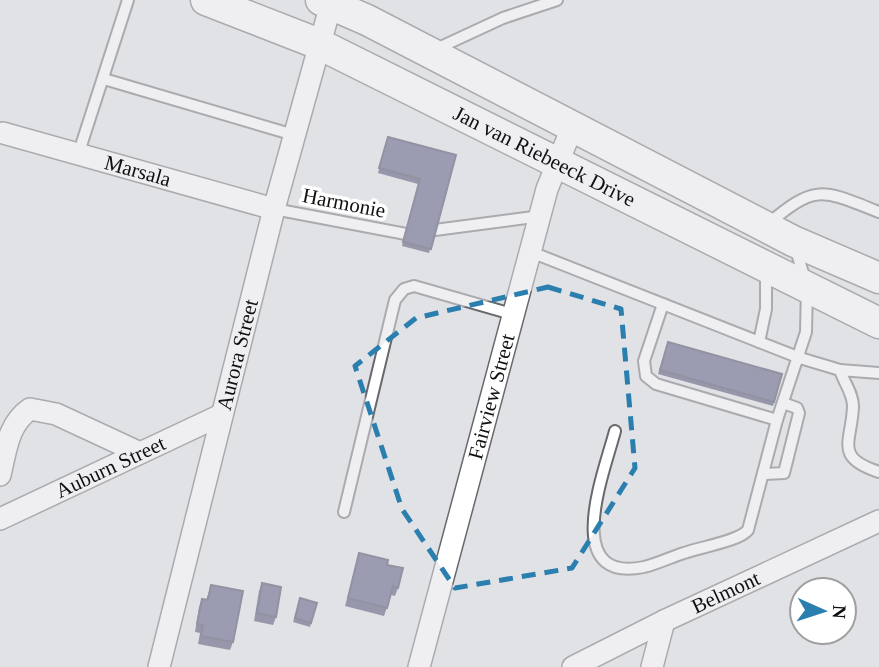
<svg xmlns="http://www.w3.org/2000/svg" width="879" height="667" viewBox="0 0 879 667" font-family="'Times New Roman',serif">
  <style>
    .lines { fill: none; stroke-linecap: round; stroke-linejoin: round }
    .service-casing { stroke: #68696d; stroke-width: 14 }
    .minor-casing { stroke: #68696d; stroke-width: 24 }
    .secondary-casing { stroke: #68696d; stroke-width: 33 }
    .service { stroke: #fff; stroke-width: 10 }
    .minor { stroke: #fff; stroke-width: 21 }
    .secondary { stroke: #fff; stroke-width: 30 }
    .wall { fill: #3b3d62 }
    .building { fill: #454772; stroke: #303250; stroke-width: 2 }
    .marked { fill: none; stroke: #2b7faf; stroke-width: 5; stroke-dasharray: 14 9; stroke-linejoin: round }
    .labels { text-anchor: middle; dominant-baseline: central; stroke-width: 7; stroke-linejoin: round; paint-order: stroke }
    .street-label { font-size: 21px; fill: #0f1011; stroke: #fff }
  </style>
  <rect width="100%" height="100%" fill="#e1e2e6"/>
  <g class="lines">
    <defs>
      <g id="service">
        <path d="M434 50 503 18 557 0"/>
        <path d="M104 79 294 135"/>
        <path d="M78 155 128 0"/>
        <path d="M274 209 406 234"/>
        <path d="M768 224C816 183 823 190 879 212"/>
        <path d="M435 230 541 216"/>
        <path d="M531 252 800 358 840 370 879 373"/>
        <path d="M663 304 644 361 646 376 656 384 777 420"/>
        <path d="M759 342 766 309V272"/>
        <path d="M840 370C844 383 853 393 853 406 852 442 833 457 879 472"/>
        <path d="M615 431C605 470 559 584 644 567 657 564 671 557 684 553 701 547 739 541 748 530L777 420 806 332 807 286 795 247"/>
        <path d="M765 474 784 473 799 413 797 408 783 403"/>
        <path d="M344 512 395 300 404 289 414 286 515 315"/>
      </g>
      <g id="minor">
        <path id="s1" d="M3 133 274 209"/>
        <path d="M0 475C6 450 8 424 30 409L56 414 140 453"/>
        <path id="s2" d="M0 519 221 415"/>
        <path id="s3" d="M159 667 274 209 331 4"/>
        <path id="s4" d="M419 667 547 189 572 128"/>
        <path id="s5" d="M573 667 664 621 879 521"/>
        <path d="M652 667 664 621"/>
      </g>
      <g id="secondary">
        <path id="s6" d="M206 0 319 44 879 323"/>
        <path d="M321 0 367 20 793 241 879 278"/>
      </g>
    </defs>
    <!-- service casing -->
    <use href="#service" class="service-casing"/>
    <!-- minor casing -->
    <use href="#minor" class="minor-casing"/>
    <!-- secondary casing -->
    <use href="#secondary" class="secondary-casing"/>
    <!-- service -->
    <use href="#service" class="service"/>
    <!-- minor -->
    <use href="#minor" class="minor"/>
    <!-- secondary -->
    <use href="#secondary" class="secondary"/>
  </g>
  <!-- wall -->
  <g class="wall">
    <path d="M388 137 456 155 429 253 402 246 418 184 378 173Z"/>
    <path d="M668 342 782 374 773 406 658 374Z"/>
    <path d="M359 553 387 565 398 588 395 596 391 595 384 616 345 606Z"/>
    <path d="M262 583 276 617 273 625 254 621 259 591Z"/>
    <path d="M211 585 233 642 230 650 198 644 200 633 195 632 199 607 202 599 206 600Z"/>
    <path d="M300 598 317 603 310 627 293 622Z"/>
  </g>
  <!-- building -->
  <g class="building">
    <path d="M388 137 456 155 431 249 403 242 420 179 379 168Z"/>
    <path d="M668 342 782 374 774 402 660 370Z"/>
    <path d="M359 553 388 560 387 565 403 568 398 588 393 586 387 608 348 598Z"/>
    <path d="M262 583 281 587 276 617 257 613Z"/>
    <path d="M211 585 243 591 233 642 201 636 203 625 197 624 202 599 208 600Z"/>
    <path d="M300 598 317 603 311 623 295 618Z"/>
  </g>
  <!-- marked area -->
  <path d="M0 0H879V667H0ZM548 287 621 309 635 468 572 568 455 588 402 509 355 366 416 318Z" fill="#e1e2e6" fill-opacity=".55" fill-rule="evenodd"/>
  <path class="marked" d="M548 287 621 309 635 468 572 568 455 588 402 509 355 366 416 318Z"/>
  <g class="labels">
    <!-- street labels -->
    <g class="street-label">
      <text stroke="none"><textPath href="#s6" startOffset="373">Jan van Riebeeck Drive</textPath></text>
      <text stroke="none"><textPath href="#s1" startOffset="140">Marsala</textPath></text>
      <text transform="translate(344 203) rotate(11)">Harmonie</text>
      <text stroke="none"><textPath href="#s3" startOffset="322">Aurora Street</textPath></text>
      <text stroke="none"><textPath href="#s4" startOffset="280">Fairview Street</textPath></text>
      <text stroke="none"><textPath href="#s2" startOffset="122">Auburn Street</textPath></text>
      <text stroke="none"><textPath href="#s5" startOffset="170">Belmont</textPath></text>
    </g>
  </g>
  <!-- north arrow -->
  <g transform="translate(823 611) rotate(93)"><circle r="33" fill="#ffffff" stroke="#9f9fa0" stroke-width="2"/>
  <path d="M0-5L12 26L0 18L-12 26Z" fill="#2b7faf"/>
  <text y="-10" font-size="19" font-weight="bold" text-anchor="middle" fill="#0f1011">N</text>
  </g>
</svg>
